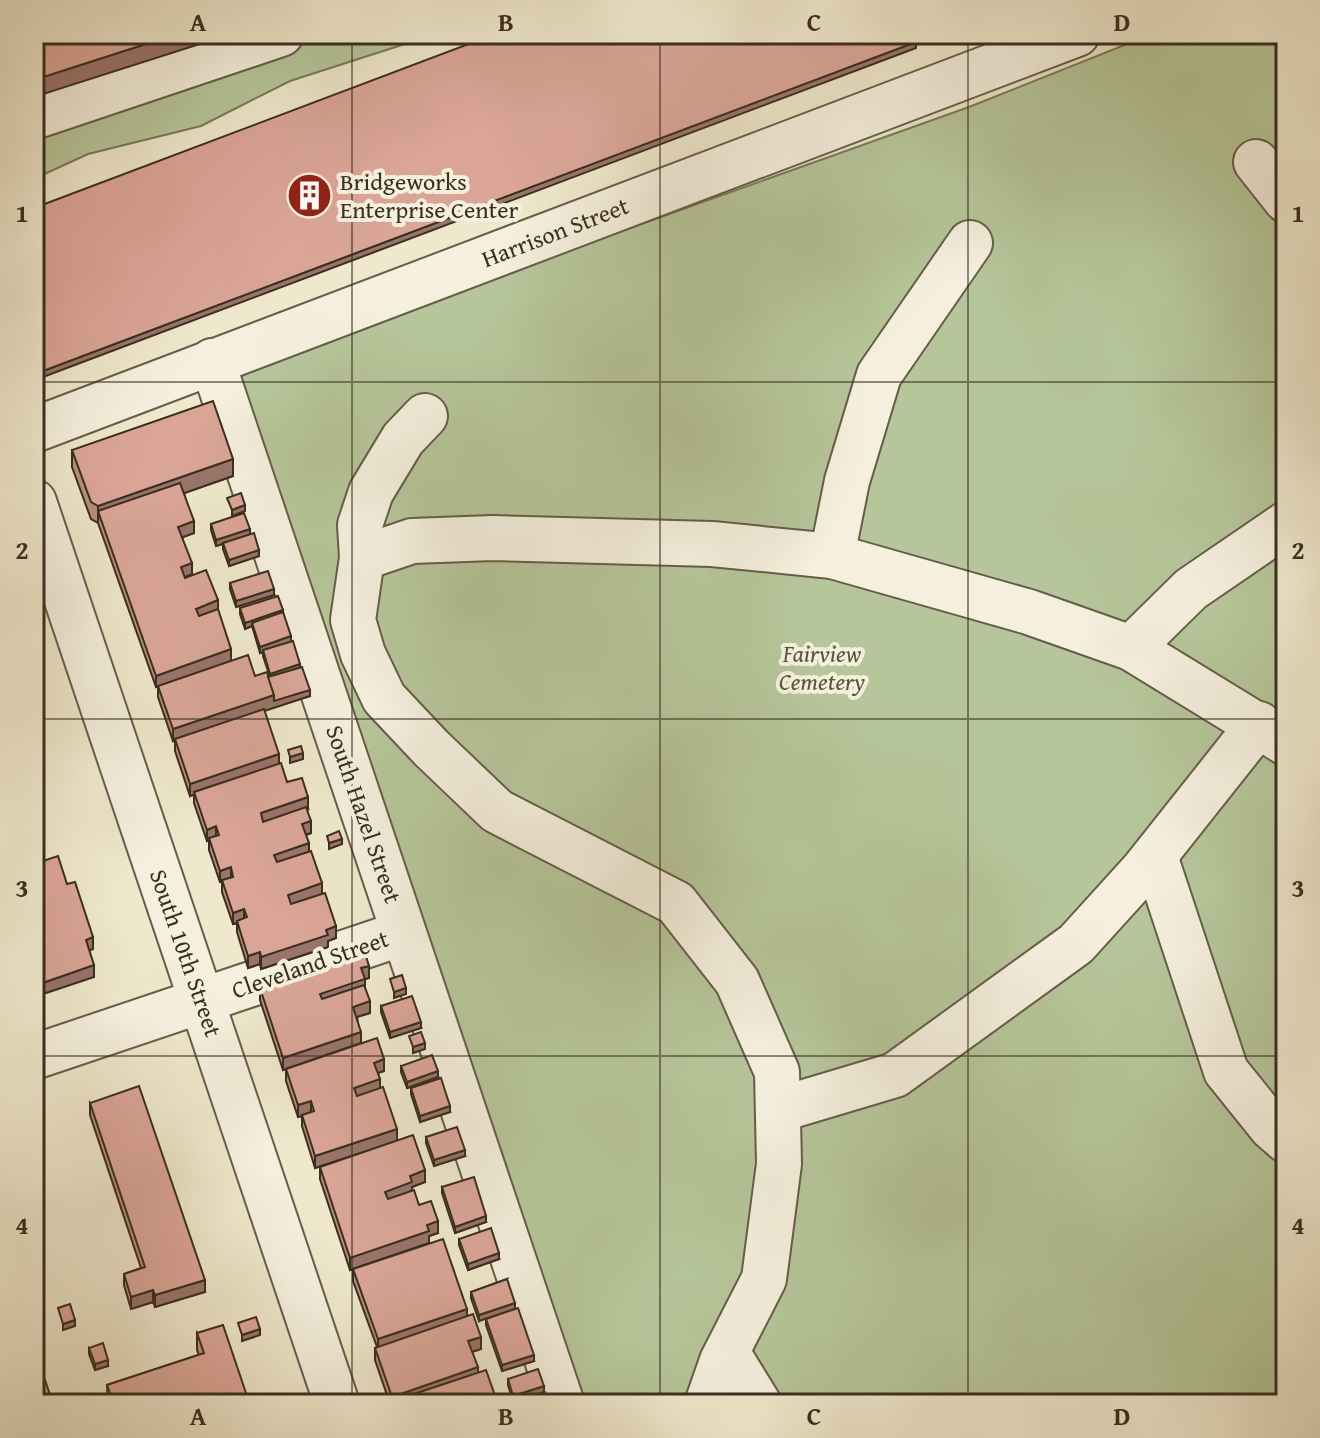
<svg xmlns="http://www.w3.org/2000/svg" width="1320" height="1438" viewBox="0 0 1320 1438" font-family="'Gentium Book Plus',serif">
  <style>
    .green { fill: #b6c69a; stroke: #787a5c; stroke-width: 2 }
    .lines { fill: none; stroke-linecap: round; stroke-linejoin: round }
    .minor-casing { stroke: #675c4a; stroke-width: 48 }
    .minor { stroke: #f5f0de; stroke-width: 44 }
    .wall { fill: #bb8e82; stroke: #3a2e1f; stroke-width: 2 }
    .shaded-wall { fill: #99746a; stroke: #3a2e1f; stroke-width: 2 }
    .building { fill: #daa597; stroke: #3a2e1f; stroke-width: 2 }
    .grid { fill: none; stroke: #3a2e1f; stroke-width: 2; stroke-opacity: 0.55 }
    .labels { text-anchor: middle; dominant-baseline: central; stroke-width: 8; stroke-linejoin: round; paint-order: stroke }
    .poi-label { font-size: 24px; fill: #3a2e1f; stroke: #f5f0de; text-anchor: start }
    .street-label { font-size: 24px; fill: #3a2e1f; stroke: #f5f0de }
    .park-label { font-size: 24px; font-style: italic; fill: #59543e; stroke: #f5f0de }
    .neatline { fill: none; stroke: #3a2e1f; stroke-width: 3 }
    .grid-label { font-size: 26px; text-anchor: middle; font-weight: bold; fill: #3a2e1f }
  </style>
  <rect width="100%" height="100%" fill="#efe8cc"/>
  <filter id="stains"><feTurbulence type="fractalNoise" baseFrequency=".0025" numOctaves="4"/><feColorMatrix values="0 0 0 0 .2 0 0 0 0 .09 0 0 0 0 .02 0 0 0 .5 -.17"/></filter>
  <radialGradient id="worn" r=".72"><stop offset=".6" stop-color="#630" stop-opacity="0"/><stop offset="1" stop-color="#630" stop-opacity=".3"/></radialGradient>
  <!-- green -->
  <g class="green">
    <path d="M299 34H436L290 81 201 126 88 154 34 179V127Z"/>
    <path d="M1152 34H1286V1404H580L234 381 255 366 364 323 969 107Z"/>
  </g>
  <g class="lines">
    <defs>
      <g id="minor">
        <path d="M34 117 281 34"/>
        <path d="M1256 162 1286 200"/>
        <path d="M212 361 562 1404"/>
        <path d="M425 416 403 439 371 492 360 525 362 558 353 620 363 654 384 698 431 748 497 811 676 903 737 981 777 1072 779 1164 764 1279 722 1361 707 1404"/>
        <path d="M34 430 1077 34"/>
        <path d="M34 502 337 1404"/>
        <path d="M832 556 847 481 879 375 970 243"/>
        <path d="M362 558 412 541 493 538 712 544 832 556 1029 612 1131 648 1286 743"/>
        <path d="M1131 648 1191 589 1286 524"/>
        <path d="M1155 856 1226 1071 1271 1127 1286 1140"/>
        <path d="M34 1057 403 933"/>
        <path d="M778 1110 895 1075 1076 944 1144 869 1259 724"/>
        <path d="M727 1352 759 1404"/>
      </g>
    </defs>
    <!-- minor casing -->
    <use href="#minor" class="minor-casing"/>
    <!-- minor -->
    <use href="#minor" class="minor"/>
  </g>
  <!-- wall -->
  <g class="wall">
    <path d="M72 450 233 476 184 493 194 533 182 537 192 574 185 577 218 610 231 661 255 676 270 677 263 656V652L260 653 252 626 245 629 240 614V608L283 613 291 641 310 696 264 710 279 763 287 782 308 809H307L311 833 306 835 309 852 336 938 328 941V947L261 969 260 964 248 968 237 932V923L233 924 222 892V882H220L209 850V840L207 841 194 803V794L190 796 175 751V740L173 741 158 697V687H156L98 523 91 519 72 467Z"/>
    <path d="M211 524 250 535 259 556 229 566 223 549V544L216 546 211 530Z"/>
    <path d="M230 583 274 595 236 607 230 589Z"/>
    <path d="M369 978 365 979V988L370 1013 357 1017 361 1043 283 1070 260 1000V988Z"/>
    <path d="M381 1006 421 1028 390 1038 381 1012Z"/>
    <path d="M401 1066 438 1077 407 1088 401 1072Z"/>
    <path d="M286 1069 384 1071 378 1073 380 1088 397 1141 425 1182 412 1187V1190L419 1205 438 1233 429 1236V1243L350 1270 320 1179V1167L355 1155 315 1168 302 1126V1116L298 1117 286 1081Z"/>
    <path d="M411 1088 450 1112 420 1122 411 1094Z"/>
    <path d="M90 1103 205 1292 155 1307 153 1302 131 1309 124 1285V1274L141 1268 90 1115Z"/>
    <path d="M426 1137 465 1156 434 1166 426 1143Z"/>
    <path d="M442 1187 486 1222 455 1233 442 1193Z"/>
    <path d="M459 1239 499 1259 468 1270 459 1245Z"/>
    <path d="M353 1269 467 1316 481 1349 472 1352 478 1373 498 1404H390L375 1360V1348L377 1347 353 1281Z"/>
    <path d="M507 1279 479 1321 471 1298V1292Z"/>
    <path d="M486 1319 534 1361 502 1371 486 1325Z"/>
    <path d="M197 1333 247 1404H108L107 1385 199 1355 197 1350Z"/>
    <path d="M89 1348 108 1366 95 1370 89 1354Z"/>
    <path d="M508 1379 544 1392 513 1402 508 1385Z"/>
  </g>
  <!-- shaded-wall -->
  <g class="shaded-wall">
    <path d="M177 34H231L34 97V80Z"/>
    <path d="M916 42V48L35 380V374Z"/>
    <path d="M233 459V476L102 522 98 511V523V506Z"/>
    <path d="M245 505V511L232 516V510Z"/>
    <path d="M194 521V533L178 539V527Z"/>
    <path d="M250 529V535L216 546V540Z"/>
    <path d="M259 550V556L229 566V560Z"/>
    <path d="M192 563V574L181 579V567Z"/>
    <path d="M274 589V595L236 607V601Z"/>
    <path d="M218 600V612L196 621V609Z"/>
    <path d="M283 610V616L252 623V626L245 629V623Z"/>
    <path d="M291 636V642L260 653V647Z"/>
    <path d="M231 649V661L156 687V676Z"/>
    <path d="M300 664V670L270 680V674Z"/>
    <path d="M310 690V696L173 741V729L274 695Z"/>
    <path d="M303 753V759L290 763V757Z"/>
    <path d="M279 754V766L190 796V784Z"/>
    <path d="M40 784V796L34 798V786Z"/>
    <path d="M308 797V809L261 825V813Z"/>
    <path d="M44 815V827L34 830V819Z"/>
    <path d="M311 821V833L302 836V824Z"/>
    <path d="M216 826V838L207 841V830Z"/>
    <path d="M342 839V844L329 849V843Z"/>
    <path d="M309 843V855L274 866V855Z"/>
    <path d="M231 867V879L220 882V871Z"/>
    <path d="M322 883V895L288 906V895Z"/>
    <path d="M244 909V921L233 924V913Z"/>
    <path d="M336 926V938L328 941V947L261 969V957Z"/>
    <path d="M93 937V949L86 952V940Z"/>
    <path d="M260 952V964L248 968V956Z"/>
    <path d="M94 965V977L34 997V986Z"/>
    <path d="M369 966V978L365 979V990L320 1006V994L361 968Z"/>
    <path d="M406 988V994L394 998V992Z"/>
    <path d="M370 1001V1013L353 1018V1007Z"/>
    <path d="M421 1022V1028L390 1038V1032Z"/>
    <path d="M361 1032V1043L283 1070V1058Z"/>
    <path d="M425 1043V1049L413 1053V1047Z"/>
    <path d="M384 1059V1071L374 1074V1063Z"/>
    <path d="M438 1071V1077L407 1088V1082Z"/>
    <path d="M380 1079V1091L354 1100V1088Z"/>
    <path d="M311 1101V1113L298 1117V1105Z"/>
    <path d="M450 1106V1112L420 1122V1116Z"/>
    <path d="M397 1129V1141L315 1168V1156Z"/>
    <path d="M465 1150V1156L434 1166V1160Z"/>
    <path d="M425 1170V1182L412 1187V1193L385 1204V1192L410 1176Z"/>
    <path d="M486 1216V1222L455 1233V1227Z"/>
    <path d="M438 1221V1233L429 1236V1243L350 1270V1258L427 1225Z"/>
    <path d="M499 1253V1259L468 1270V1264Z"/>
    <path d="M205 1280V1292L155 1307V1295Z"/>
    <path d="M153 1290V1302L131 1309V1297Z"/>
    <path d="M515 1303V1309L479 1321V1315Z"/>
    <path d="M467 1309V1321L378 1351V1339Z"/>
    <path d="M75 1320V1326L63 1330V1324Z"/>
    <path d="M260 1329V1335L242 1341V1335Z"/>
    <path d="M481 1337V1349L468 1353V1341Z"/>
    <path d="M534 1355V1361L502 1371V1365Z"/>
    <path d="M108 1360V1366L95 1370V1364Z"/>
    <path d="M478 1367V1379L396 1400V1404H392V1397Z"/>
    <path d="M544 1386V1392L513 1402V1396Z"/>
    <path d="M247 1396V1404H222Z"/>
  </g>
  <!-- building -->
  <g class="building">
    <path d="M34 34H177L34 80Z"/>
    <path d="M495 34H913L916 42 35 374 34 371V208Z"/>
    <path d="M213 401 233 459 98 506 91 502 72 450Z"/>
    <path d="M180 483 194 521 178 527 192 563 181 567 185 578 206 570 218 600 196 609 199 616 218 609 231 649 156 676 98 511Z"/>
    <path d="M241 493 245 505 232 510 227 498Z"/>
    <path d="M244 513 250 529 216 540 211 524Z"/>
    <path d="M254 533 259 550 229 560 223 543Z"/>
    <path d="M268 571 274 589 236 601 230 583Z"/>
    <path d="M278 596 283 610 245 623 240 608Z"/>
    <path d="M283 612 291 636 260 647 252 623Z"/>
    <path d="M293 641 300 664 270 674 263 650Z"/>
    <path d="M248 655 255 676 267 672 274 695 173 729 158 686Z"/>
    <path d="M302 667 310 690 274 701V695L268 677Z"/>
    <path d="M264 709 279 754 190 784 175 739Z"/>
    <path d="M301 746 303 753 290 757 288 750Z"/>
    <path d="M281 763 287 782 302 778 308 797 261 813 263 822 306 807 311 821 302 824 309 843 274 855 277 862 311 851 322 883 288 895 291 904 325 893 336 926 326 930 328 935 261 957 260 952 248 956 237 921 247 917 244 909 233 913 222 880 233 877 231 867 220 871 209 838 219 835 216 826 207 830 194 792Z"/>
    <path d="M34 766 40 784 34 786Z"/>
    <path d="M34 787 44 815 34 819Z"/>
    <path d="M339 831 342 839 329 843 327 836Z"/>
    <path d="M58 856 67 884 75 882 93 937 86 940 94 965 34 986V864Z"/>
    <path d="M365 953 369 966 361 968 365 979 320 994 322 999 364 985 370 1001 353 1007 361 1032 283 1058 260 988Z"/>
    <path d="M402 975 406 988 394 992 390 979Z"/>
    <path d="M412 996 421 1022 390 1032 381 1006Z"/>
    <path d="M421 1032 425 1043 413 1047 409 1036Z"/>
    <path d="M377 1038 384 1059 374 1063 380 1079 354 1088 357 1096 383 1087 397 1129 315 1156 302 1115 314 1111 311 1101 298 1105 286 1069Z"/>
    <path d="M432 1055 438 1071 407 1082 401 1066Z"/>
    <path d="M441 1078 450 1106 420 1116 411 1088Z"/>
    <path d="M139 1086 205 1280 155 1295 153 1290 131 1297 124 1274 145 1267 90 1103Z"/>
    <path d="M457 1127 465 1150 434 1160 426 1137Z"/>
    <path d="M413 1135 425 1170 410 1176 412 1182 385 1192 388 1199 414 1190 419 1205 431 1201 438 1221 427 1225 429 1231 350 1258 320 1167Z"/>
    <path d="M474 1177 486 1216 455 1227 442 1187Z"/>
    <path d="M491 1228 499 1253 468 1264 459 1239Z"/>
    <path d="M443 1239 467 1309 378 1339 353 1269Z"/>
    <path d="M507 1279 515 1303 479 1315 471 1292Z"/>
    <path d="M70 1304 75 1320 63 1324 58 1308Z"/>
    <path d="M518 1308 534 1355 502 1365 486 1319Z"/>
    <path d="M473 1314 481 1337 468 1341 478 1367 392 1397 375 1348Z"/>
    <path d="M256 1317 260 1329 242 1335 238 1323Z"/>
    <path d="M223 1325 247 1396 222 1404H114L107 1385 204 1353 197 1333Z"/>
    <path d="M103 1343 108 1360 95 1364 89 1348Z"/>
    <path d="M538 1369 544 1386 513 1396 508 1379Z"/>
    <path d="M486 1370 498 1404H397L396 1400Z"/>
    <path d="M43 1374 53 1404H34V1378Z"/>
  </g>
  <!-- grid -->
  <path class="grid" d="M352 34V1404M660 34V1404M968 34V1404M34 382H1286M34 719H1286M34 1056H1286"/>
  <!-- icons -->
  <defs>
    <symbol id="building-disc" viewBox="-11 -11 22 22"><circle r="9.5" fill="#8f2418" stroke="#f5f0de"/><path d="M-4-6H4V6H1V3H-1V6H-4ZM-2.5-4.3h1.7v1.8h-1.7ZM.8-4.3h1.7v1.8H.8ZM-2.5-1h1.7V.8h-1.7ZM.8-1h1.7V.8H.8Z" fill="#fff"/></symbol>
  </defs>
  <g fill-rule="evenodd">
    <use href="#building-disc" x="284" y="170" width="51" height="51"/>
  </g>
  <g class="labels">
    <!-- poi labels -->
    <g class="poi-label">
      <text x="340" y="181">Bridgeworks<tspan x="340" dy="28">Enterprise Center</tspan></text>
    </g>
    <!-- street labels -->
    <g class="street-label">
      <text transform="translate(555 232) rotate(-21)">Harrison Street</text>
      <text transform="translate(364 814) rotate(71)">South Hazel Street</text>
      <text transform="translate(186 953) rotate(71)">South 10th Street</text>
      <text transform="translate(310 964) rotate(-19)">Cleveland Street</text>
    </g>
    <!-- park labels -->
    <g class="park-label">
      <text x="822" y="653">Fairview<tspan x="822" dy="28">Cemetery</tspan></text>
    </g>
  </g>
  <!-- margin -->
  <rect width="1320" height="1438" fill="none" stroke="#efe8cc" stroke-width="88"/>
  <rect x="44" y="44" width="1232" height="1350" class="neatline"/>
  <g class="grid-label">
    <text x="198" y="31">A</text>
    <text x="506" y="31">B</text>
    <text x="814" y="31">C</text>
    <text x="1122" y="31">D</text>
    <text x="22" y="222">1</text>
    <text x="1298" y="222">1</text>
    <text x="22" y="559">2</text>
    <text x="1298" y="559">2</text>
    <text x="22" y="897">3</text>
    <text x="1298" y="897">3</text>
    <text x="22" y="1234">4</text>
    <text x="1298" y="1234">4</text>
    <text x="198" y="1425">A</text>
    <text x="506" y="1425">B</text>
    <text x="814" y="1425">C</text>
    <text x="1122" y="1425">D</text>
  </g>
  <rect width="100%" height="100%" filter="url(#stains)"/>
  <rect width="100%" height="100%" fill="url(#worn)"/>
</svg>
